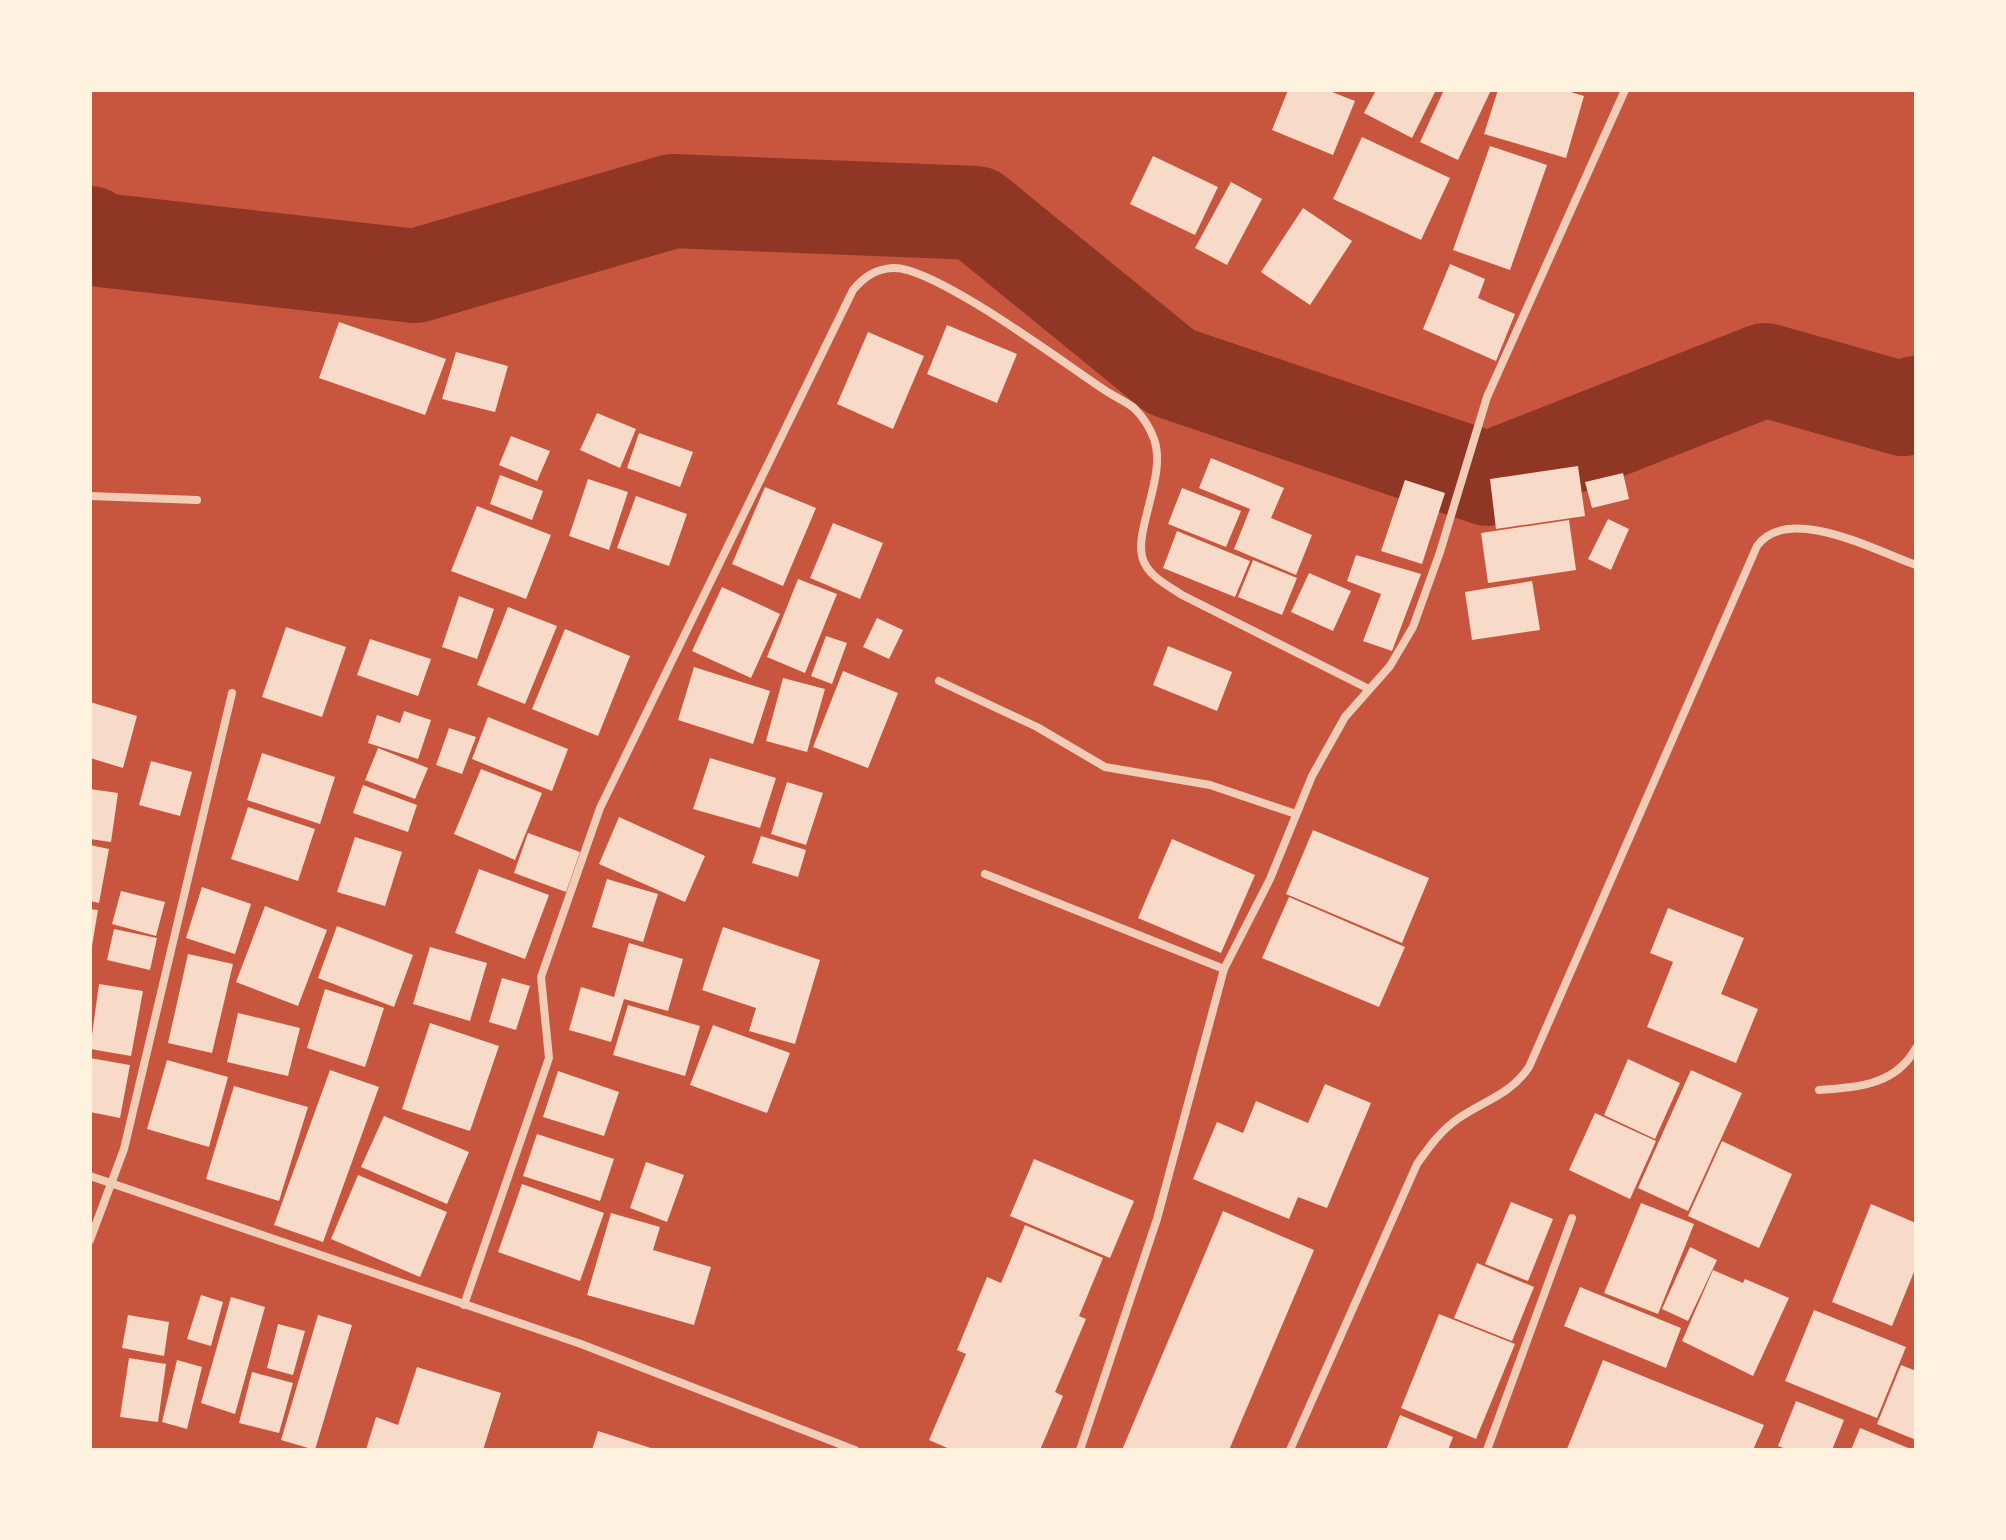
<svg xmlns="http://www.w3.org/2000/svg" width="2006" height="1540" viewBox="0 0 2006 1540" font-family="Karla,sans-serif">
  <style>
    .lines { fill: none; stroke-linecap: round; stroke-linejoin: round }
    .river { stroke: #8f3625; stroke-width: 94 }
    .building { fill: #f7dbc8 }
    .minor { stroke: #f1ccb7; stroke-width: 8 }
  </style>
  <rect width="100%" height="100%" fill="#c8553d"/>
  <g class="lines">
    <!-- river -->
    <path class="river" d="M90 233 101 240 415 276 673 201 976 213 1171 372 1488 479 1765 370 1903 409 1916 403"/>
  </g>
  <!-- building -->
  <g class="building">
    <path d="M1288 90H1327L1355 101 1333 155 1272 130Z"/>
    <path d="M1376 90H1436L1412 138 1364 113Z"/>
    <path d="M1444 90H1491L1458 160 1420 142Z"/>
    <path d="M1498 90H1564L1584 96 1566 158 1484 134Z"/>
    <path d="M1362 137 1450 178 1421 240 1333 199Z"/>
    <path d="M1490 146 1547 165 1510 270 1453 250Z"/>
    <path d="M1153 156 1218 187 1195 235 1130 204Z"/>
    <path d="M1231 182 1262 199 1227 265 1195 248Z"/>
    <path d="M1303 208 1352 241 1310 305 1261 272Z"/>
    <path d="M1450 264 1485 279 1478 298 1515 314 1496 361 1423 329Z"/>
    <path d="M339 322 446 359 425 415 319 378Z"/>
    <path d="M947 325 1017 354 997 403 927 374Z"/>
    <path d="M868 332 924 356 893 429 837 404Z"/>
    <path d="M456 352 508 366 495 412 442 399Z"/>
    <path d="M597 413 636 429 620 468 580 450Z"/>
    <path d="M639 433 693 452 680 487 627 468Z"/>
    <path d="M511 436 550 451 537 481 499 465Z"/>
    <path d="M1211 458 1284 488 1271 518 1312 535 1296 575 1234 549 1250 509 1199 488Z"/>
    <path d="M1578 466 1585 516 1496 529 1490 479Z"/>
    <path d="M1623 473 1629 499 1592 508 1585 482Z"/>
    <path d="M500 475 543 491 532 520 490 504Z"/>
    <path d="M588 479 628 492 609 550 569 536Z"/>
    <path d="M1405 480 1445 493 1422 564 1381 551Z"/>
    <path d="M765 487 816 508 783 586 732 564Z"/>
    <path d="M1182 488 1241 511 1226 547 1168 524Z"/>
    <path d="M636 496 687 514 669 566 617 548Z"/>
    <path d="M477 506 551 535 526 599 451 571Z"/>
    <path d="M1608 519 1629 529 1611 570 1588 559Z"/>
    <path d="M1569 520 1576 570 1488 583 1481 533Z"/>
    <path d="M833 523 883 543 860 599 810 578Z"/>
    <path d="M1177 531 1250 561 1235 597 1163 568Z"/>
    <path d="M1356 555 1421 574 1392 651 1363 641 1381 594 1347 581Z"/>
    <path d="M1253 560 1297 578 1282 615 1238 597Z"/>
    <path d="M1309 573 1351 591 1333 631 1291 612Z"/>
    <path d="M798 579 837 594 805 673 767 657Z"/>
    <path d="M1532 581 1540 630 1472 640 1465 592Z"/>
    <path d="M722 587 780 614 751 678 692 651Z"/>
    <path d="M459 596 494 609 477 659 442 647Z"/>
    <path d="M508 607 557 626 525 704 477 685Z"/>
    <path d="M877 618 903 630 889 659 863 647Z"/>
    <path d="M286 627 346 647 322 717 262 697Z"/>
    <path d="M565 629 630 656 598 736 532 709Z"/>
    <path d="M826 636 847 643 832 684 811 676Z"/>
    <path d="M370 639 431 659 418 696 357 675Z"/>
    <path d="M1168 646 1232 672 1217 711 1153 685Z"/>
    <path d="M694 667 770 691 753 744 678 720Z"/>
    <path d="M843 671 898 693 868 768 813 747Z"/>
    <path d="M783 678 825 689 807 752 766 741Z"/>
    <path d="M90 702 137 716 123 768 90 758Z"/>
    <path d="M404 711 431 720 418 759 368 743 377 715 400 723Z"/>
    <path d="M488 717 568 749 552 791 472 759Z"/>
    <path d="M449 728 476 737 462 774 436 765Z"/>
    <path d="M378 748 428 768 415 799 365 780Z"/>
    <path d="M262 753 335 777 320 824 247 800Z"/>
    <path d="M710 758 776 778 760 828 693 809Z"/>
    <path d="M151 761 192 772 180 816 139 805Z"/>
    <path d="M481 769 542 793 515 860 454 834Z"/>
    <path d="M787 782 823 793 806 845 771 834Z"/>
    <path d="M363 785 417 805 408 832 353 813Z"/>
    <path d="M90 789 118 793 111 842 90 839Z"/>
    <path d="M248 807 315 829 298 881 231 859Z"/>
    <path d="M619 817 705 856 685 902 599 864Z"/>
    <path d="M1313 830 1429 878 1402 943 1286 894Z"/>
    <path d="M528 833 580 852 566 892 514 873Z"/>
    <path d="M761 836 806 850 798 877 752 863Z"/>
    <path d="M355 837 402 852 385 906 337 892Z"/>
    <path d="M1172 839 1255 875 1221 953 1138 918Z"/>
    <path d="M90 845 109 849 99 903 90 901Z"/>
    <path d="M479 869 549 895 525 959 455 933Z"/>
    <path d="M607 879 658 894 643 942 592 927Z"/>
    <path d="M202 887 251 904 235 954 186 938Z"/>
    <path d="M121 891 165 902 156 936 112 924Z"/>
    <path d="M1289 897 1405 947 1379 1007 1262 958Z"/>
    <path d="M265 906 327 930 298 1006 236 982Z"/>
    <path d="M1668 908 1744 938 1721 994 1758 1009 1736 1063 1647 1027 1673 962 1650 953Z"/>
    <path d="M90 909 98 910 92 946H90Z"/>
    <path d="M337 926 413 955 394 1007 318 978Z"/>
    <path d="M723 927 820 960 795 1044 749 1031 756 1008 702 990Z"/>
    <path d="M114 929 157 938 150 970 107 960Z"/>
    <path d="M629 943 683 959 668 1011 624 999 611 1042 569 1030 581 987 614 997Z"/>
    <path d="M430 947 487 963 470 1021 413 1004Z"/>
    <path d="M188 954 233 964 212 1053 168 1043Z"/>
    <path d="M502 978 530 986 516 1030 489 1022Z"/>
    <path d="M99 984 143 991 131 1056 90 1049Z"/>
    <path d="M325 989 384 1008 365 1067 307 1048Z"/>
    <path d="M628 1005 700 1026 685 1076 613 1055Z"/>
    <path d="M238 1013 300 1028 288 1076 227 1062Z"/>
    <path d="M430 1023 499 1046 470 1131 402 1109Z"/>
    <path d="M713 1025 790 1053 767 1113 690 1085Z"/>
    <path d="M90 1058 130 1065 120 1118 90 1112Z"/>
    <path d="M1628 1059 1680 1083 1655 1139 1604 1115Z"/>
    <path d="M167 1060 228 1077 209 1147 147 1129Z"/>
    <path d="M330 1070 379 1087 323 1242 274 1225Z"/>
    <path d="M1691 1070 1742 1093 1688 1211 1638 1188Z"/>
    <path d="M558 1071 619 1092 604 1136 543 1117Z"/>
    <path d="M1325 1084 1371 1103 1327 1208 1298 1197 1289 1219 1193 1179 1217 1122 1243 1133 1256 1101 1308 1123Z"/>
    <path d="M234 1086 308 1107 279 1201 206 1179Z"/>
    <path d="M1595 1113 1656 1141 1630 1199 1569 1170Z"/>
    <path d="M384 1116 469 1152 447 1204 361 1167Z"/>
    <path d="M537 1134 614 1159 600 1201 523 1176Z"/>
    <path d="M1722 1141 1792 1174 1759 1248 1688 1216Z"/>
    <path d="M1034 1159 1134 1201 1110 1258 1010 1216Z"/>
    <path d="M646 1162 684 1175 667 1222 630 1208Z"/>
    <path d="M358 1175 447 1212 420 1277 331 1239Z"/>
    <path d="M522 1184 604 1213 580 1281 498 1252Z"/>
    <path d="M1511 1202 1553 1219 1528 1281 1485 1264Z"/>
    <path d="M1641 1203 1694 1224 1658 1314 1604 1293Z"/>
    <path d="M1871 1204 1916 1223V1267L1892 1326 1832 1302Z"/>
    <path d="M1223 1211 1314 1250 1229 1450H1122Z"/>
    <path d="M611 1213 660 1227 653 1250 711 1267 694 1325 587 1295Z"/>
    <path d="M1025 1225 1103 1258 1079 1316 1086 1319 1055 1392 1063 1396 1040 1450H952L929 1440 966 1354 957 1350 987 1277 1001 1283Z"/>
    <path d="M1690 1247 1717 1260 1688 1321 1662 1309Z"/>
    <path d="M1477 1263 1534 1287 1512 1341 1454 1318Z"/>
    <path d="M1713 1270 1743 1283 1745 1279 1789 1298 1753 1376 1682 1341Z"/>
    <path d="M1580 1287 1681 1328 1666 1368 1564 1326Z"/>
    <path d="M201 1295 223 1302 211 1346 187 1339Z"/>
    <path d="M231 1297 265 1307 235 1414 201 1403Z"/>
    <path d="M1814 1310 1906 1347 1877 1418 1785 1381Z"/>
    <path d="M1439 1314 1515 1344 1476 1439 1401 1408Z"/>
    <path d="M128 1315 169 1322 164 1356 122 1348Z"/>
    <path d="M318 1315 352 1325 315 1450 281 1440Z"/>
    <path d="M278 1324 305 1331 293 1375 267 1368Z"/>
    <path d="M129 1358 166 1364 158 1422 120 1417Z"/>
    <path d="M177 1360 202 1367 187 1429 162 1422Z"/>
    <path d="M1603 1360 1764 1425 1753 1450 1567 1449Z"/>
    <path d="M1901 1365 1916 1371V1440L1877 1424Z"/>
    <path d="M417 1367 501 1393 483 1450H366L376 1417 398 1425Z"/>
    <path d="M252 1372 293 1383 279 1433 239 1423Z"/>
    <path d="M1796 1401 1844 1420 1832 1450H1789L1778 1446Z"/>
    <path d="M1400 1415 1453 1437 1448 1450H1386Z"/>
    <path d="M1860 1428 1913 1450H1851Z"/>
    <path d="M598 1431 654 1449V1450H592Z"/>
  </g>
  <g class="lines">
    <!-- minor -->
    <g class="minor">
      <path d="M90 496 197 500"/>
      <path d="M939 681 1037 727 1105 767 1210 785 1296 814"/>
      <path d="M985 874 1224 969"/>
      <path d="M1819 1090C1857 1087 1895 1086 1916 1048"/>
      <path d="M90 1176 581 1344 855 1450"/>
      <path d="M90 1240 124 1149 232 693"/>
      <path d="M464 1305 549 1058 541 977 600 808 853 290C864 277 875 269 893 268 934 266 1064 363 1103 389 1113 396 1125 401 1134 408 1142 416 1150 428 1154 439 1168 478 1129 537 1145 564 1152 578 1169 586 1182 595L1369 689"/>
      <path d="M1080 1450 1157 1219 1224 969 1270 879 1312 776 1345 717 1390 666 1413 627 1440 552 1487 397 1625 90"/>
      <path d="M1290 1450 1417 1164C1429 1147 1441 1130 1459 1118 1485 1100 1510 1095 1529 1067L1757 546C1788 503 1876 551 1916 565"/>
      <path d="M1487 1450 1572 1218"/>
    </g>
  </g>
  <!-- border -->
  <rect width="2006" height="1540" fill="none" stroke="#fff3e0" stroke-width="184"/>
</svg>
